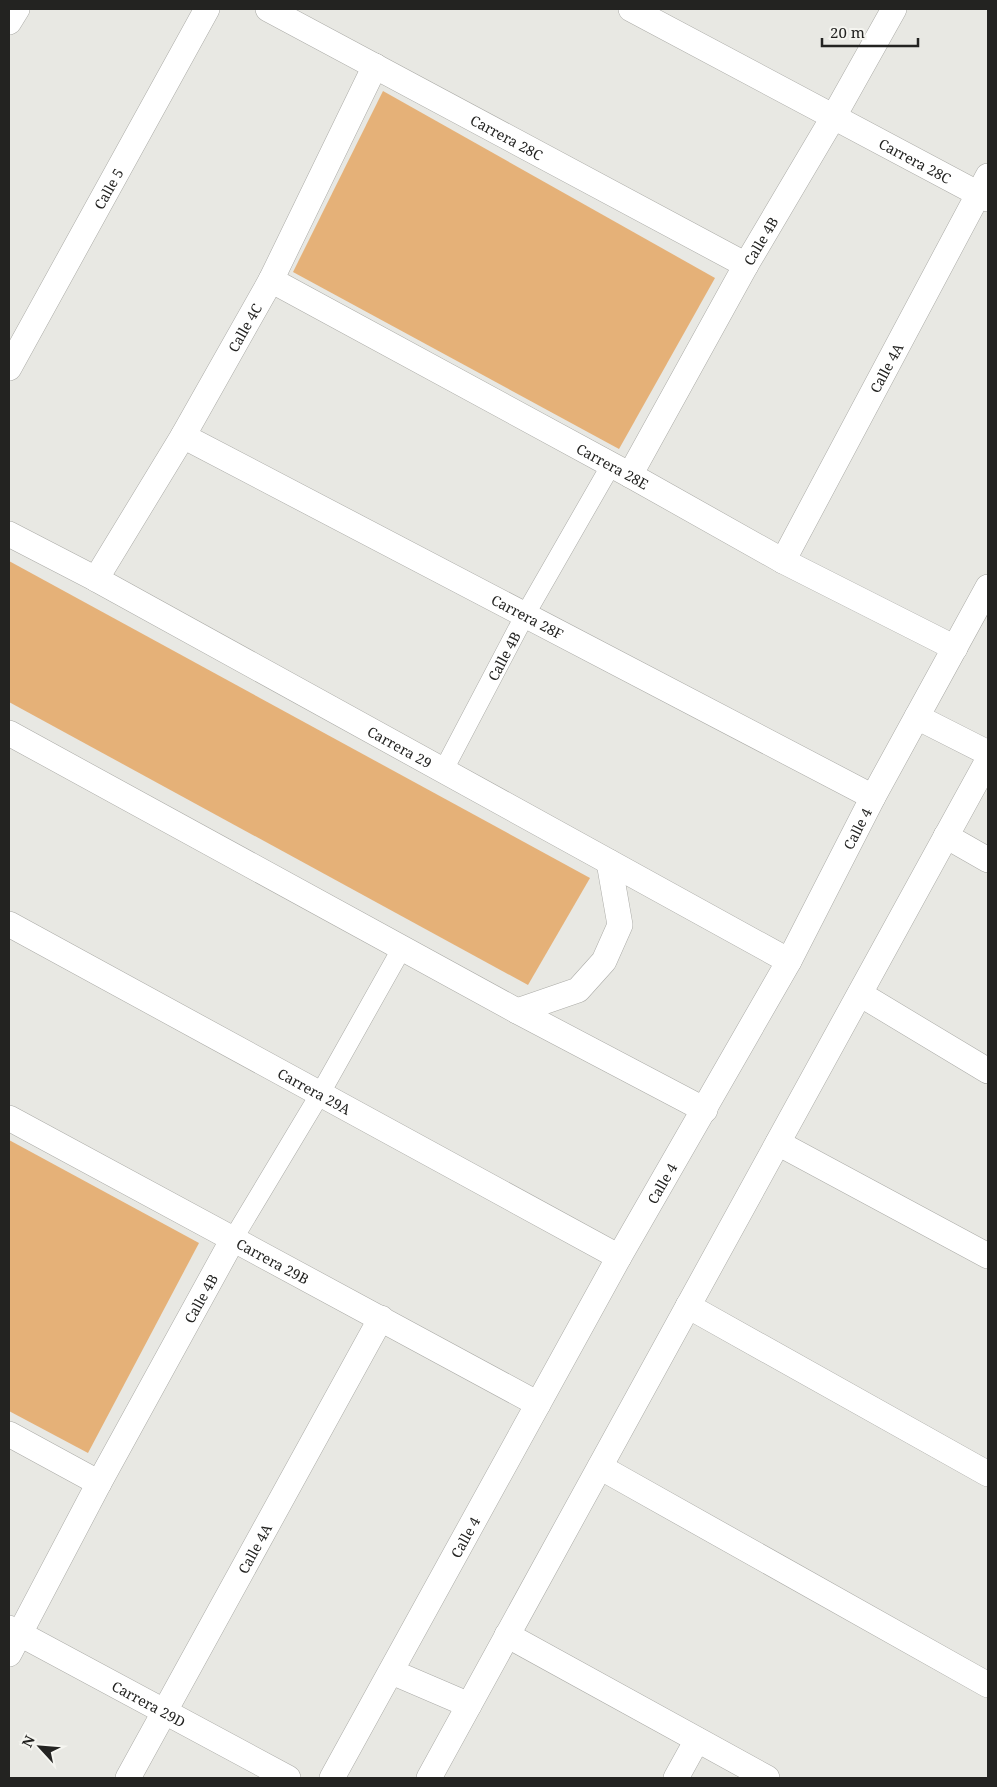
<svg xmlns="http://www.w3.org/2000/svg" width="997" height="1787" viewBox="0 0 997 1787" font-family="'Noto Serif',serif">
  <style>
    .green { fill: #e5b178 }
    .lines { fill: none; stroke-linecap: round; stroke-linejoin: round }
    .pedestrian-casing { stroke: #ababa7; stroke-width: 20 }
    .minor-casing { stroke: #ababa7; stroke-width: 26 }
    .pedestrian { stroke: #fff; stroke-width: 19 }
    .minor { stroke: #fff; stroke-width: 25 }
    .labels { text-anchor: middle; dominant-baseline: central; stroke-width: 4; stroke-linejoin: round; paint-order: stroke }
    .street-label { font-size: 14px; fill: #232321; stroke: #f5f5f0 }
  </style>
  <rect width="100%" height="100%" fill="#e8e8e3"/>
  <!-- green -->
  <g class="green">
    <path d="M383 91 715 278 619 449 293 272Z"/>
    <path d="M9 561 590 878 528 985 9 702Z"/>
    <path d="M9 1140 199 1243 88 1453 9 1411Z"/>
  </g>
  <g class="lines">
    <defs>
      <g id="pedestrian">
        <path id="s1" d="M443 771 525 615 611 465"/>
        <path d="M233 1239 320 1094 402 948"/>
      </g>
      <g id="minor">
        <path id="s2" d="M268 9 746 265"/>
        <path id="s3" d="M631 9 988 199"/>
        <path d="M9 22 17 9"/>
        <path id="s4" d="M271 280 630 475 783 561 955 648"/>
        <path id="s5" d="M9 368 207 9"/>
        <path id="s6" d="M183 436 873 797"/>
        <path id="s7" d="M630 475 746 265 834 116 894 9"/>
        <path id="s8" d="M9 534 96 579 789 961"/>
        <path id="s9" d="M783 561 988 176"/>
        <path id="s10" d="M96 579 183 436 271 280 375 66"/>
        <path d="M917 717 988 753"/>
        <path d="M9 733 517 1011 705 1110"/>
        <path d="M946 836 988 860"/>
        <path id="s11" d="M9 924 619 1257"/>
        <path d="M860 994 988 1071"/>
        <path d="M517 1011 578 990 604 961 620 925 609 862"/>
        <path id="s12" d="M9 1118 538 1404"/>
        <path d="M778 1143 988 1256"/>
        <path d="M688 1306 988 1474"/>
        <path d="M9 1434 99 1483"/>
        <path d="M600 1467 988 1685"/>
        <path id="s13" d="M9 1628 288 1778"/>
        <path d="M507 1635 767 1778"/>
        <path id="s14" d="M9 1654 99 1483 233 1239"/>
        <path d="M392 1672 469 1705"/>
        <path id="s15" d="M128 1778 381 1318"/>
        <path id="s16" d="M332 1778 619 1257 789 961 873 797 988 587"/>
        <path d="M429 1778 988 760"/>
        <path d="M676 1778 697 1740"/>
      </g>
    </defs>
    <!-- pedestrian casing -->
    <use href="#pedestrian" class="pedestrian-casing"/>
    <!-- minor casing -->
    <use href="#minor" class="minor-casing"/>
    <!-- pedestrian -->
    <use href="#pedestrian" class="pedestrian"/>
    <!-- minor -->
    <use href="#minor" class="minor"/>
  </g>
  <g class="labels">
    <!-- street labels -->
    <g class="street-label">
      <text stroke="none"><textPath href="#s2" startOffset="271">Carrera 28C</textPath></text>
      <text stroke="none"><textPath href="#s3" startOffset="322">Carrera 28C</textPath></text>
      <text stroke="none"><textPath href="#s5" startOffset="205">Calle 5</textPath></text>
      <text stroke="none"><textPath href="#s7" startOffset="268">Calle 4B</textPath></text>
      <text stroke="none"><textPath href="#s10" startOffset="292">Calle 4C</textPath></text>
      <text stroke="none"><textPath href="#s9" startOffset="219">Calle 4A</textPath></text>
      <text stroke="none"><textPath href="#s4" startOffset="389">Carrera 28E</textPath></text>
      <text stroke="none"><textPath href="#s6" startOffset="389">Carrera 28F</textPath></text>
      <text stroke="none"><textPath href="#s1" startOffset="130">Calle 4B</textPath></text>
      <text stroke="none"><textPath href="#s8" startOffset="445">Carrera 29</textPath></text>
      <text stroke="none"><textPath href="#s16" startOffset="1085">Calle 4</textPath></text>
      <text stroke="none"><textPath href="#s11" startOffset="348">Carrera 29A</textPath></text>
      <text stroke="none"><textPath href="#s16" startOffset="680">Calle 4</textPath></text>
      <text stroke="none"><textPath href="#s12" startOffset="300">Carrera 29B</textPath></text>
      <text stroke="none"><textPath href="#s14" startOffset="404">Calle 4B</textPath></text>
      <text stroke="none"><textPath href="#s16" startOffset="275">Calle 4</textPath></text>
      <text stroke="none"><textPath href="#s15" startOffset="262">Calle 4A</textPath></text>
      <text stroke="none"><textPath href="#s13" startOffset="159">Carrera 29D</textPath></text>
    </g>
  </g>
  <!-- border -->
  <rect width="997" height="1787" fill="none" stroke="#232321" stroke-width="20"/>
  <!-- north arrow -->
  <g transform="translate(40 1747) rotate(296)" stroke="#f5f5f0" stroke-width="4" paint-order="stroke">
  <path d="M0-4L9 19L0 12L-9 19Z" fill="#232321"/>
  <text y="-8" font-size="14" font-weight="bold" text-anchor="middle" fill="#232321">N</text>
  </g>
  <!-- scale -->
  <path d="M822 38v8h96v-8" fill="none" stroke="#232321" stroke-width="2.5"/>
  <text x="830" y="38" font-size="15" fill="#232321" stroke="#f5f5f0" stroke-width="4" paint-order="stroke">20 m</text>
</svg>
